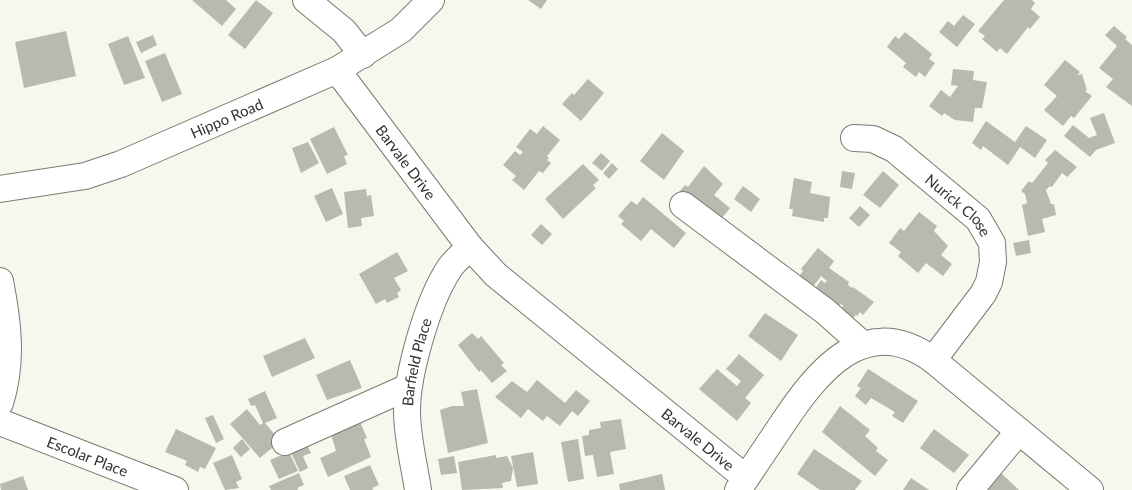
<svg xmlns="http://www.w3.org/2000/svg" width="1132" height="490" viewBox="0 0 1132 490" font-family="Lato,sans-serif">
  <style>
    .building { fill: #b9b9b0 }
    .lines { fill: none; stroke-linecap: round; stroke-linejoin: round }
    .minor-casing { stroke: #7a7a71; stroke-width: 28 }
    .minor { stroke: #fff; stroke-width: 26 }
    .labels { text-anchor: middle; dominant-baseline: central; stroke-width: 4.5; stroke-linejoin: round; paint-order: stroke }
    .street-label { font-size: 15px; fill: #31312d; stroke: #f7f7ed }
  </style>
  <rect width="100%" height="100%" fill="#f7f7ed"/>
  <!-- building -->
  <g class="building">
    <path d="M192 0H226L236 9 222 26Z"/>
    <path d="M256 0 273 13 245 49 228 35Z"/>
    <path d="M528 0H547L541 9Z"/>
    <path d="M1004 0H1032L1035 3 1031 9 1040 17 1030 29 1028 27 1007 54 1000 48 997 52 982 39 985 36 978 31Z"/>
    <path d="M963 15 975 24 957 47 939 32 948 21 954 26Z"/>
    <path d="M1114 26 1127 37 1125 39 1132 45V106L1106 87 1113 79 1099 68 1117 46 1105 35Z"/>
    <path d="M66 31 76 76 24 88 15 42Z"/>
    <path d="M905 32 932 54 929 59 935 63 925 77 919 72 916 77 903 67 906 63 887 47 895 36 899 39Z"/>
    <path d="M153 35 157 45 141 53 136 42Z"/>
    <path d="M128 36 145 78 124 85 108 44Z"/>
    <path d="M165 53 182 94 162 102 145 61Z"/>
    <path d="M1065 60 1080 72 1077 75 1082 74 1087 90 1085 91 1092 96 1074 118 1071 116 1063 126 1044 110 1057 96 1044 85Z"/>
    <path d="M953 69 974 71 973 80 987 82 982 108H975L973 122 955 120 944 113 942 116 929 106 941 90 950 97 958 86 951 85Z"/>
    <path d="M588 79 604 93 581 121 562 104 572 93 574 95Z"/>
    <path d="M1104 113 1115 143 1096 150 1090 157 1064 136 1073 125 1089 138 1097 135 1090 118Z"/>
    <path d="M986 121 1015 142 1026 126 1047 140 1035 158 1020 147 1008 165 983 146 981 150 972 143Z"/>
    <path d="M543 126 560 140 547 156 549 158 547 160 551 163 543 173 539 171 524 190 512 180 516 176 503 165 515 151 520 155 523 152 516 147 530 129 537 134Z"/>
    <path d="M334 127 348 155 344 156 347 164 327 174 310 139Z"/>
    <path d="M662 133 684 151 664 180 640 161Z"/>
    <path d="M308 142 319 163 301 173 292 148Z"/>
    <path d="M1055 150 1077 167 1067 177 1062 173 1052 187 1050 186 1046 190 1051 204H1054L1056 215 1042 219 1045 232 1028 236 1022 205 1027 203 1025 194 1021 191 1029 181 1032 183 1048 163 1045 160Z"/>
    <path d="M601 153 610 161 602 171 592 163Z"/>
    <path d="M612 163 618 169 609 179 603 173Z"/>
    <path d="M583 164 599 180 593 185 596 188 563 219 545 199Z"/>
    <path d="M704 166 723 184 714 195 730 208 717 224 678 193 685 185 688 187Z"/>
    <path d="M842 171 855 173 852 189 840 187Z"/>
    <path d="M883 171 899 185 880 208 863 195Z"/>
    <path d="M794 178 812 182 810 193 830 197 828 218H824V222L792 216 793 209H789Z"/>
    <path d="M743 186 760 199 751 212 734 199Z"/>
    <path d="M332 188 343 214 326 222 314 196Z"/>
    <path d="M366 189 367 196 371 195 374 216 361 218 362 226 348 228 344 192Z"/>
    <path d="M643 197 686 233 674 248 651 229 641 241 621 224 624 221 618 216 631 201 637 205Z"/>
    <path d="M860 206 870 215 859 227 849 218Z"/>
    <path d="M919 212 937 226 934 231 948 246 941 255 952 264 943 276 926 263 918 273 898 256 901 252 889 243 900 228 904 231Z"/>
    <path d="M541 224 552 234 542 245 531 235Z"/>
    <path d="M1029 240 1031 253 1016 256 1013 243Z"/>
    <path d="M818 248 834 261 829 268 849 282 848 285 852 288 853 287 874 302 863 315 860 312 857 316 856 315 847 324 835 315 843 306 841 304 834 312 811 294 821 280 825 283 827 281 821 276 813 287 799 276 803 271 801 269Z"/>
    <path d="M397 252 408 271 394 278 401 290 397 293 399 297 387 303 385 299 376 304 359 274Z"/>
    <path d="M765 313 798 335 781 361 748 336Z"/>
    <path d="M472 333 478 339 481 336 504 363 501 365 507 371 492 383 481 370 479 372 458 345Z"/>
    <path d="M305 338 315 358 272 377 263 356Z"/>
    <path d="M739 354 764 375 745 398 751 403 737 421 699 389 717 369 737 386 741 381 726 369Z"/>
    <path d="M350 360 362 388 327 400 316 375Z"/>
    <path d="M868 369 918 401 903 423 892 416 895 412 871 398 866 405 855 396 861 388 857 386Z"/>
    <path d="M537 380 565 403 576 390 590 401 578 416 572 411 560 426 547 416 543 421 528 409 521 418 495 397 512 381 527 392Z"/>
    <path d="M477 389 488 443 448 453 440 410 452 406H464L461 392Z"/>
    <path d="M265 391 277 418 265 423 276 436 277 444 260 458 230 424 247 409 260 425 263 423 255 405 251 406 248 399Z"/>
    <path d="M840 406 870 430 865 436 878 448 876 451 888 460 875 476 822 432Z"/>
    <path d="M213 415 224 439 216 443 205 418Z"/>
    <path d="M621 419 626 449 610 452 614 474 597 477 593 455 585 456 582 436 589 435V430L601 428 600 422Z"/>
    <path d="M360 422 367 438 364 439 371 457 328 477 320 458 336 451 331 434Z"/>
    <path d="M176 429 216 448 205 469 200 467 198 472 185 465 187 461 165 452Z"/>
    <path d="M934 429 969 455 954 473 920 448Z"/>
    <path d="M242 439 250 449 241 457 233 448Z"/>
    <path d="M304 439 311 453 303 456 308 468 300 472 288 446Z"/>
    <path d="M578 439 584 479 568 482 561 442Z"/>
    <path d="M814 449 862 481 855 490H820L797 474Z"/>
    <path d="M289 452 298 471 279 479 270 460Z"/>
    <path d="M533 452 538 484 517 487 511 456Z"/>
    <path d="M232 455 242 479 236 482 239 488 225 490 213 463Z"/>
    <path d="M496 455V458L507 456 513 468 511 481 502 483 503 488 462 490 458 462Z"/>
    <path d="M454 456 457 473 441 475 438 459Z"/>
    <path d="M370 465 379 485 372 488 373 490H350L344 476Z"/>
    <path d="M1000 472 1019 490H989L986 487Z"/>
    <path d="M299 473 304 485 297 488 298 490H271L269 486Z"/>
    <path d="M662 474 665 490H620L619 484Z"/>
    <path d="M23 476 28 490H1L0 484Z"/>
    <path d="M911 478 929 490H903Z"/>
  </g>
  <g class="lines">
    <defs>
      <g id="minor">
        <path d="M306 0 344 31 363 55"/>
        <path id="s1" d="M337 70 470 247 496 275 746 478"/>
        <path id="s2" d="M854 138 873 139 894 149 978 219 992 243 993 262 989 282 983 294 933 360"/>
        <path id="s3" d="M0 189 85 176 121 164 337 70 401 30 431 0"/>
        <path d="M683 205 826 312 863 345"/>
        <path d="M0 281C8 322 13 362 0 403"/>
        <path id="s4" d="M0 422 175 490"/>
        <path d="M285 442 408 387"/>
        <path id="s5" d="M418 490C414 464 407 437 407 411 407 373 428 301 449 269 454 261 463 254 470 247"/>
        <path d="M738 490C752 469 767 447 781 426 816 373 864 310 933 360L1090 490"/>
        <path d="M970 490 1019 431"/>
      </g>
    </defs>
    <!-- minor casing -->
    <use href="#minor" class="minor-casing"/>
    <!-- minor -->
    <use href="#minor" class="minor"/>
  </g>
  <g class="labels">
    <!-- street labels -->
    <g class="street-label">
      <text stroke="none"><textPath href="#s3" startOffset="239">Hippo Road</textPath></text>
      <text stroke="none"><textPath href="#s1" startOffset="115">Barvale Drive</textPath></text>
      <text stroke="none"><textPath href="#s2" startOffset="128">Nurick Close</textPath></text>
      <text stroke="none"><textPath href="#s5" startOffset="130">Barfield Place</textPath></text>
      <text stroke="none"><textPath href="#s1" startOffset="520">Barvale Drive</textPath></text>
      <text stroke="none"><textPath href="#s4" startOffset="94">Escolar Place</textPath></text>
    </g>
  </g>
</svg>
